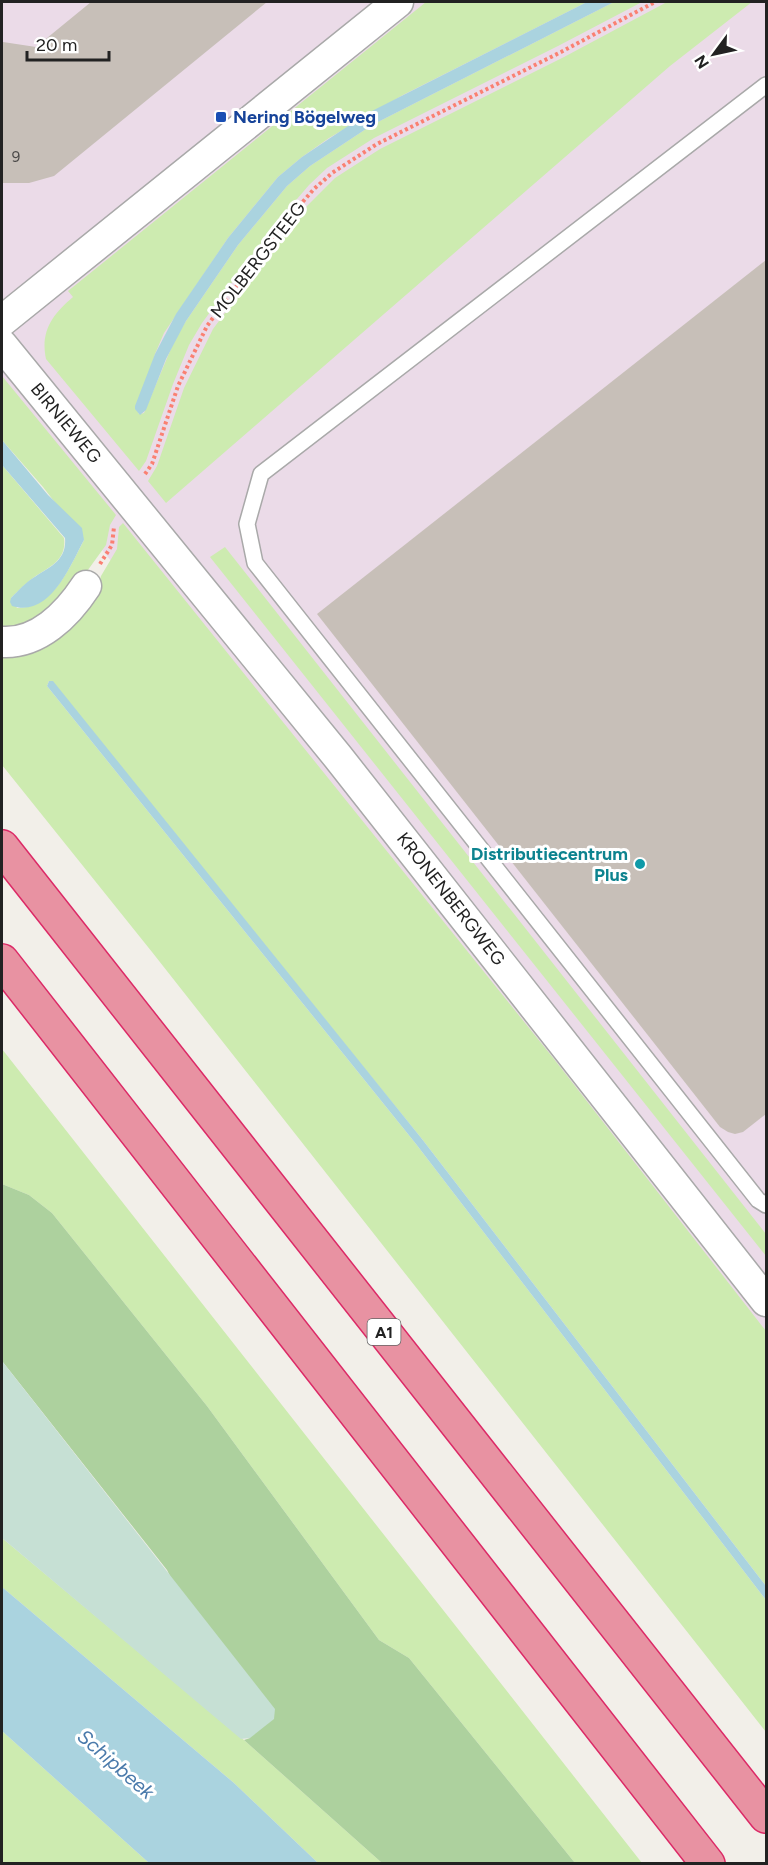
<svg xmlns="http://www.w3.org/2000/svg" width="768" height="1865" viewBox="0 0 768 1865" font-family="Figtree,sans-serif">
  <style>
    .industrial { fill: #ebdbe8 }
    .grass { fill: #cdebb0 }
    .forest { fill: #add19e }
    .wetland { fill: #c6e0d4 }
    .water { fill: #aad3df }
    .building { fill: #c7bfb8 }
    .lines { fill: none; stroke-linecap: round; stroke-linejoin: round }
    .lane-casing { stroke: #a9a9a9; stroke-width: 18 }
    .street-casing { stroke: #a9a9a9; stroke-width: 33 }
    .highway-casing { stroke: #dc2a67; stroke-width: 36 }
    .path { stroke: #fa8072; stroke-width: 4; stroke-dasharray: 3 3; stroke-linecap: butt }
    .lane { stroke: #fff; stroke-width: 15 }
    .street { stroke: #fff; stroke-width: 30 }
    .highway { stroke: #e892a2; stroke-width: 33 }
    .transit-dot { fill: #1a4fb4; stroke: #fff; stroke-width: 2 }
    .culture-dot { fill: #0f9aa8; stroke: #fff; stroke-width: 2 }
    .labels { text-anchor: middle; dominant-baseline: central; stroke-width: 6; stroke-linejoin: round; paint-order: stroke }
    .number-label { font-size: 15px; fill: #4b4948 }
    .shield { fill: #fff; stroke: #646464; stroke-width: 1.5 }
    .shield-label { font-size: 16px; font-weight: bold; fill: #222 }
    .transit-label { font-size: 18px; font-weight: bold; fill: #164399; stroke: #fff; text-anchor: start }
    .street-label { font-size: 18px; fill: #222; stroke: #fff }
    .culture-label { font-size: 18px; font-weight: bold; fill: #0d838f; stroke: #fff; text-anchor: end }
    .water-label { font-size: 20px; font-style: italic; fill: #4a7aab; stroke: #fff }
  </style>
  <rect width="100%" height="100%" fill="#f2efe9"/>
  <!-- industrial -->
  <path class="industrial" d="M2 2H766V1390L2 423Z"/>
  <!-- grass -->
  <g class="grass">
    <path d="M426 2H587L403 95 329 138 302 157 278 177 228 238 164 333 155 354 138 413 140 414 144 413 175 339 186 321 238 245 287 186 310 166 372 125 614 2H642L558 46 374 138 327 168 309 185 273 227 202 323 189 345 173 384 146 461 139 471 46 359C40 331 53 314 73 297L68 291Z"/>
    <path d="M667 2H752L670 66 166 503 148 481 157 466 184 388 213 329 299 214 335 178 380 149 564 57Z"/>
    <path d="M2 376 116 515 110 525 106 545 85 574 46 619 2 635V465L64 538C67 561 49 567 33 578 26 583 18 591 11 598L17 608C54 608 69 568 84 540L43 487 2 440Z"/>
    <path d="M123 523 554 1059 766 1331V1586L422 1139 49 681 47 686 416 1144 766 1600V1732L152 952 2 765V650L99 583 101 576 117 549 119 527Z"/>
    <path d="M225 547 766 1234V1256L210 557Z"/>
    <path d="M2 1049 642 1863H575L409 1658 379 1640 207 1406 52 1213 29 1195 2 1184Z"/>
    <path d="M2 1538 244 1740 382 1863H318L234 1783 2 1587Z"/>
    <path d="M2 1731 149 1863H2Z"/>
  </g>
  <!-- forest -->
  <path class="forest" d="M2 1184 29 1195 52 1213 207 1406 379 1640 409 1658 575 1863H382L244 1740 250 1738 167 1570 2 1361Z"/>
  <!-- wetland -->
  <path class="wetland" d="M2 1361 275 1709 274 1719 250 1738 241 1739 2 1538Z"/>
  <!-- water -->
  <g class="water">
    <path d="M587 2H614L372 125 310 166 287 186 238 245 186 321 166 359 146 410 140 415 135 409V406L155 354 176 314 228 238 278 177 302 157 366 114Z"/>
    <path d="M2 440 48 495 82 528 84 540C70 566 50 618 12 606L10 602 11 598C18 591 25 583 33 578 49 567 67 561 65 538L2 465Z"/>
    <path d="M49 681H53L422 1139 766 1586V1600L416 1144 47 686Z"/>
    <path d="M2 1587 234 1783 318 1863H149L2 1731Z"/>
  </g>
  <!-- building -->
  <g class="building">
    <path d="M91 2H267L54 176 29 183H2V40L3 42 36 47Z"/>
    <path d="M766 260V1114L743 1132 735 1134 728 1132 720 1127 317 614Z"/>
  </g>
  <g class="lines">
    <defs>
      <path id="lane" d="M766 85 261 474 247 524 255 563 758 1200 766 1205"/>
      <g id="street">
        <path d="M2 321 398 2"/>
        <path d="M2 345 338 757 766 1301"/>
        <path d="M2 642C38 644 67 615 86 586"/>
      </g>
      <g id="highway">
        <path d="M2 847 766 1816"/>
        <path d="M2 961 708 1864"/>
      </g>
    </defs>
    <!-- lane casing -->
    <use href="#lane" class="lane-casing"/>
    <!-- street casing -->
    <use href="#street" class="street-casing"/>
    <!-- highway casing -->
    <use href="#highway" class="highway-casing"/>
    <!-- path -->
    <g class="path">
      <path d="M145 474 152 464 178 386 207 326 278 230 314 189 332 173 377 144 561 52 655 2"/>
      <path d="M100 564 112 545 114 527"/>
    </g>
    <!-- lane -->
    <use href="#lane" class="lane"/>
    <!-- street -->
    <use href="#street" class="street"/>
    <!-- highway -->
    <use href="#highway" class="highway"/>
  </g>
  <!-- markers -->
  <rect class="transit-dot" x="215" y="111" width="12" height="12" rx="3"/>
  <circle class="culture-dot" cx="640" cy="864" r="6"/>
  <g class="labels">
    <!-- number labels -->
    <g class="number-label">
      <text x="16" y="157">9</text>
    </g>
    <!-- shield labels -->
    <rect class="shield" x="367.5" y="1319" width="33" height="26" rx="4.5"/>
    <g class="shield-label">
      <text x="384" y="1332">A1</text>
    </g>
    <!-- transit labels -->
    <g class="transit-label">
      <text x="233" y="117">Nering Bögelweg</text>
    </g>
    <!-- street labels -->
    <g class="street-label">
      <text transform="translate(258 260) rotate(-52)">MOLBERGSTEEG</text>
      <text transform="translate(66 423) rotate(50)">BIRNIEWEG</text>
      <text transform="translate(451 899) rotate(52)">KRONENBERGWEG</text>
    </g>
    <!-- culture labels -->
    <g class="culture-label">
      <text x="628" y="854">Distributiecentrum<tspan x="628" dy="21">Plus</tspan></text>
    </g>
    <!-- water labels -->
    <g class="water-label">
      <text transform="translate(116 1764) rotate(41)">Schipbeek</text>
    </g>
  </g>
  <!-- border -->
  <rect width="768" height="1865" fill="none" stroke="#222222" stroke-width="6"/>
  <!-- north arrow -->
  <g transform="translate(714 54) rotate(237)" stroke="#ffffff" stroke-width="4.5" paint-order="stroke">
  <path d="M0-4.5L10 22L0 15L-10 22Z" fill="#222222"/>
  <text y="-9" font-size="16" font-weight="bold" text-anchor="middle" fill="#222222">N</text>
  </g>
  <!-- scale -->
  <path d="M27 51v9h82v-9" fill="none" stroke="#222222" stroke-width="3"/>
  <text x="36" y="51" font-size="18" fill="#222222" stroke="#ffffff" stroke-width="4.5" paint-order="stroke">20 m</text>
</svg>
